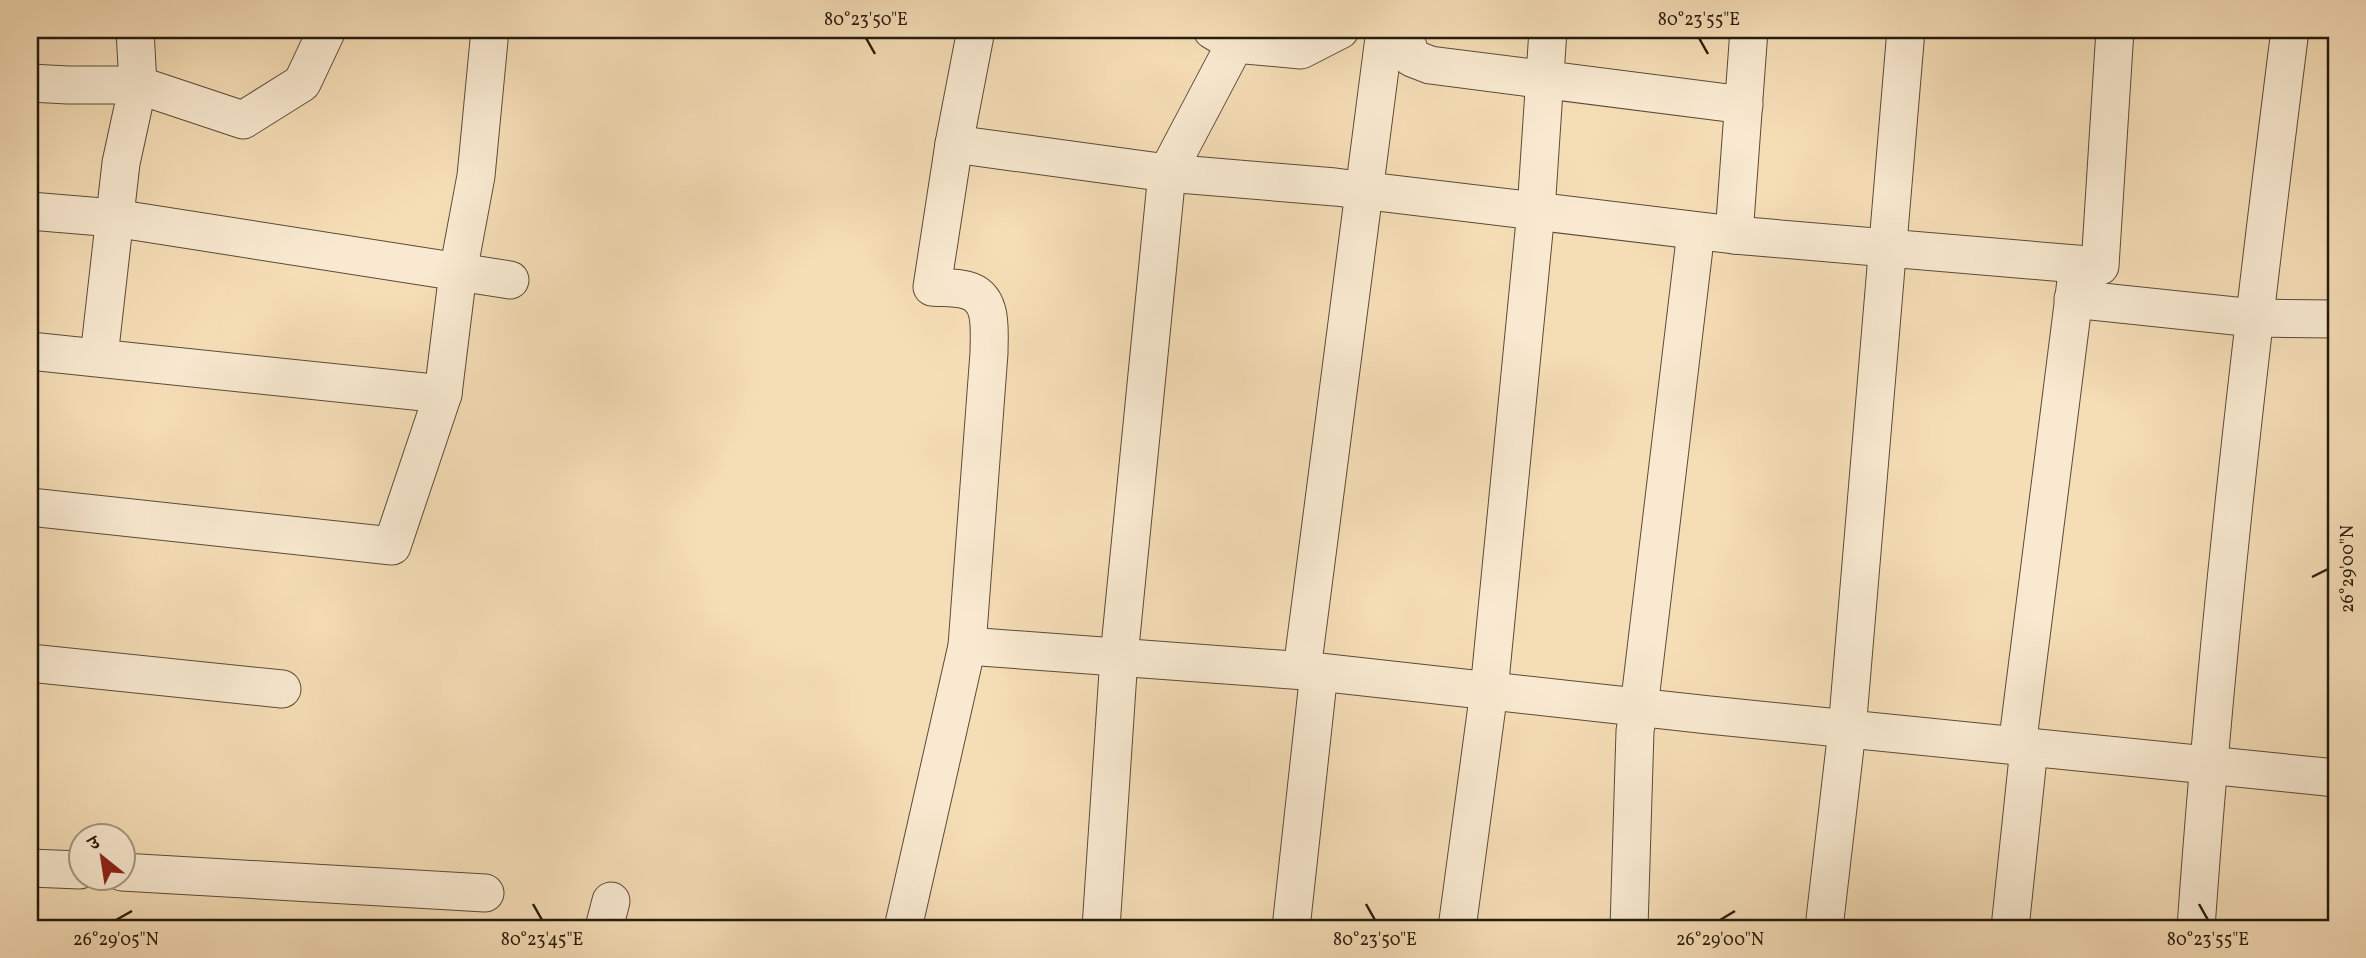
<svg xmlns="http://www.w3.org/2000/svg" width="2366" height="958" viewBox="0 0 2366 958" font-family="Vollkorn,'Noto Serif Devanagari',serif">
	<rect width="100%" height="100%" fill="#f5ddb6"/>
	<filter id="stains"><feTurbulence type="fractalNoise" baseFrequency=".00286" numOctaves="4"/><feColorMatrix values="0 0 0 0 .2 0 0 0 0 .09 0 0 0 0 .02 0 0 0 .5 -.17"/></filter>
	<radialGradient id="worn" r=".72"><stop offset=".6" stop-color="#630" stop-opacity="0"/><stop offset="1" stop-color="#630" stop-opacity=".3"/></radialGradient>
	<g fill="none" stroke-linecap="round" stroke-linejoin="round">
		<defs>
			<g id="street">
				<polyline points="1212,30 1235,44 1301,50 1340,30"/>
				<polyline points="1402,30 1412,58 1430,65 1744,105"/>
				<polyline points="30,83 68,85 138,85 243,120 302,83 327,30"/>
				<polyline points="954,144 1167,173 1335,187 1734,235 2100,266 2115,30"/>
				<polyline points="30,211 114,218 510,280"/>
				<polyline points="1734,235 1749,30"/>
				<polyline points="2073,299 2254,318 2336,319"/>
				<polyline points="30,351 443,394"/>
				<polyline points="99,357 121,163 138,85 135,30"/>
				<polyline points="30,507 392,546 443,394 458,272 476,176 490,30"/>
				<polyline points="967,646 1319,672 1709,715 2336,778"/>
				<polyline points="30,663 282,689"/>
				<polyline points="1302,670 1385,30"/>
				<polyline points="2017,747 2078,265"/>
				<polyline points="30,868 80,870"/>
				<polyline points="122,872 485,893"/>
				<polyline points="604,928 611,901"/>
				<path d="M903,928l64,-282 22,-293c0,-23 5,-56 -23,-63 -11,-3 -24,-2 -34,-3l22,-143 22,-114"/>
				<polyline points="1101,928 1119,657 1167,173 1235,44"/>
				<polyline points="1291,928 1319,672"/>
				<polyline points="1457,928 1489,691 1536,211 1548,30"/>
				<polyline points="1629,928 1635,731 1639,708 1696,231"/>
				<polyline points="1824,928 1847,730 1906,30"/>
				<polyline points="2010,928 2029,748"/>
				<path d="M2196,928c21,-300 56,-599 94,-898"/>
			</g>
		</defs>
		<!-- street casing -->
		<use href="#street" stroke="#5a4c37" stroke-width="39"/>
		<!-- street -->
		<use href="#street" stroke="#f8e9d0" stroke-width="37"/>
	</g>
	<!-- ticks -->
	<path fill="none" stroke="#271c0d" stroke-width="2.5" d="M866,38l9,16M1699,38l9,16M2312,577l16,-8M533,904l9,16M1366,904l9,16M2199,904l9,16M116,920l16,-9M1720,920l15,-9"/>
	<!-- margin -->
	<rect width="2366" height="958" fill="none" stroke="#f5ddb6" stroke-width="77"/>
	<!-- north arrow -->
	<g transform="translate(102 857) rotate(330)"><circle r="33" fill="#f8e9d0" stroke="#a49782" stroke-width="2"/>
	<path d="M0-5L12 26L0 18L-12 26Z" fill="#8f2418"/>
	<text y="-10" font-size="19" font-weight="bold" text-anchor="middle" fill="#271c0d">उ</text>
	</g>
	<rect x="38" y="38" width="2290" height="882" fill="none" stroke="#271c0d" stroke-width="2.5"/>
	<g font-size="18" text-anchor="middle" fill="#271c0d">
		<text x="866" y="25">80°23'50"E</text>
		<text x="1699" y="25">80°23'55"E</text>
		<text transform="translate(2347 569) rotate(-90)" y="6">26°29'00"N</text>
		<text x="116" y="945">26°29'05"N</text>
		<text x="542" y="945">80°23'45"E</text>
		<text x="1375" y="945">80°23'50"E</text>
		<text x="1720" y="945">26°29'00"N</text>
		<text x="2208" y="945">80°23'55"E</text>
	</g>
	<rect width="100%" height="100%" filter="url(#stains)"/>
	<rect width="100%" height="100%" fill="url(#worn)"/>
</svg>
